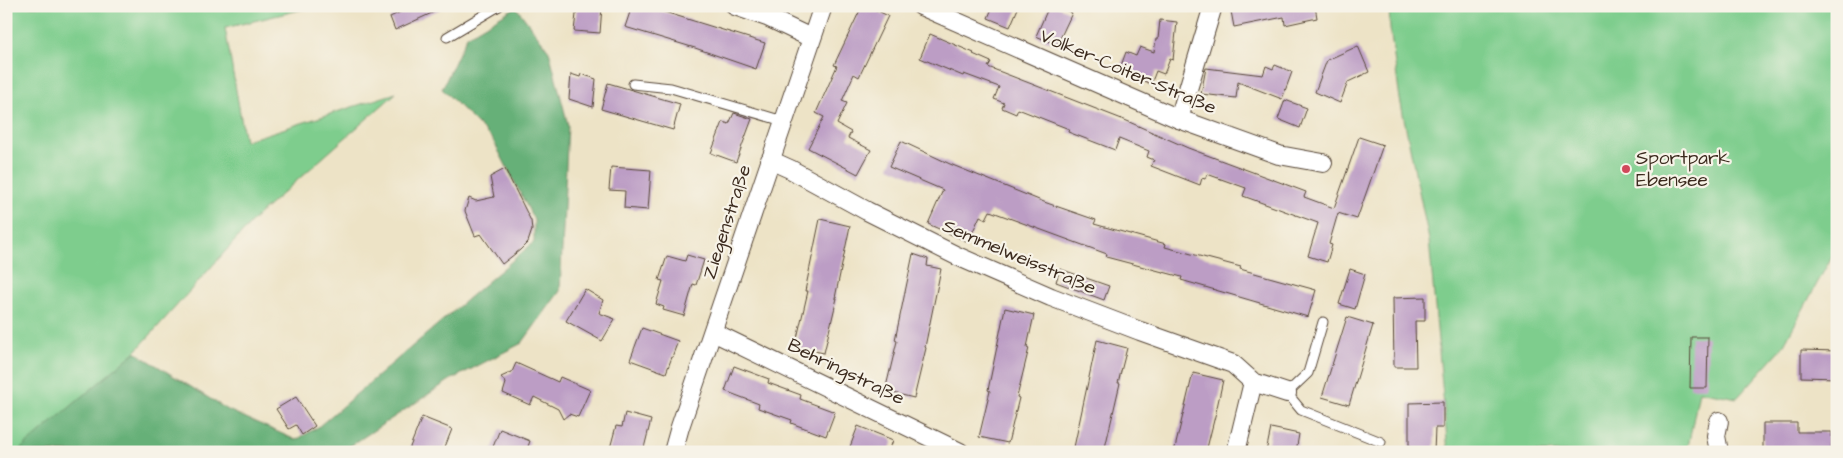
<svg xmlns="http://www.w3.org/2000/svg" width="1843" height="458" viewBox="0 0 1843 458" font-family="'Architects Daughter',sans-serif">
	<rect width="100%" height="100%" fill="#f7f3e8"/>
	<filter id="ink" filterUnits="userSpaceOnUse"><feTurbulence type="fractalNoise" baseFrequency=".02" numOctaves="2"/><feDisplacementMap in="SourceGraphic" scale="10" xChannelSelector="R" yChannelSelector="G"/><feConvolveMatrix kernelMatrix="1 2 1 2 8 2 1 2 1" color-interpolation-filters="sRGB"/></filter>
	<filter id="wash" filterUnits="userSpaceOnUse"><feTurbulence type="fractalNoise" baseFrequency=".0096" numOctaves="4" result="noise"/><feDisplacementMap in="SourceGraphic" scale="20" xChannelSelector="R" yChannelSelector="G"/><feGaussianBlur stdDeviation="1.12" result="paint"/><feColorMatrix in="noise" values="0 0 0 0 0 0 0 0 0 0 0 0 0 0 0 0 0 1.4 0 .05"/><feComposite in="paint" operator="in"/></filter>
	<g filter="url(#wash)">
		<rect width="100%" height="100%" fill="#ede3c6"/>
		<!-- green -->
		<g fill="#7ecd8d" stroke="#5c7c56">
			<polygon points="6,6 316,6 225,28 245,141 396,93 258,215 135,352 69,452 6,452"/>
			<polygon points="1389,6 1837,6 1837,247 1782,348 1737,398 1699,391 1687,452 1448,452 1429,240 1400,99 1390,29"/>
		</g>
		<!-- forest -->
		<polygon fill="#66b078" stroke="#506d4b" points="516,7 549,51 568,125 560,291 522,343 450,380 341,452 17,452 135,352 228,410 296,440 318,427 534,242 534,220 493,140 442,89 467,36"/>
		<g id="blocks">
			<!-- building -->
			<g fill="#bc9dc5">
				<polygon points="413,6 447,6 395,30 390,17"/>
				<polygon points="577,6 602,6 600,33 574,31"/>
				<polygon points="632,6 645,6 765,43 756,69 695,48 625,27"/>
				<polygon points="862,6 868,6 888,16 859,77 854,74 842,101 847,103 837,124 851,132 848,138 871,150 858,174 808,148 824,117 816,113 837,66 834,65"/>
				<polygon points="993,6 1019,6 1010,27 988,18"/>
				<polygon points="1049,6 1056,6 1072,13 1057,45 1036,36"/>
				<polygon points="1230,6 1315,6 1317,18 1285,25 1284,17 1234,27"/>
				<polygon points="1160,20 1177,22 1173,60 1170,59 1164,74 1156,71 1151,84 1119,71 1126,52 1136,56 1140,47 1154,52 1156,39 1158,39"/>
				<polygon points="930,34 974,53 973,54 991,62 988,67 1127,121 1188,148 1306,192 1304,197 1334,208 1359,137 1383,145 1357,219 1338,213 1329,244 1332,245 1327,262 1308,256 1318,223 1243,196 1246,188 1207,174 1205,179 1202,178 1200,185 1151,166 1154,160 1147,157 1149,151 1119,139 1115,150 1068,132 1069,129 1018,109 1016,114 1002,108 1004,103 994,99 999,87 964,74 963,76 920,58"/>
				<polygon points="1358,46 1369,72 1348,82 1340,103 1315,92 1327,60"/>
				<polygon points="1275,65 1292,72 1282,99 1238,82 1236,98 1201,94 1206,68 1263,75 1266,66 1273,69"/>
				<polygon points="571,74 580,77 581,74 596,79 593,107 569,99"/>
				<polygon points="608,83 680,104 673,130 601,109"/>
				<polygon points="1285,100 1307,108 1300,128 1278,119"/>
				<polygon points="734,113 752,119 736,162 711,153 723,122 729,124"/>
				<polygon points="901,141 950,164 1044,202 1096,220 1094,224 1166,244 1165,247 1241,267 1240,269 1316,290 1308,317 1181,280 1182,277 1106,257 1107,254 990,211 986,219 980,216 968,242 928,224 943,190 889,167"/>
				<polygon points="611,167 651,170 648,210 624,208 625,191 609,190"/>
				<polygon points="505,169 531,221 532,230 528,242 520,250 502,264 481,234 475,236 465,211 469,198 476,201 494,197 490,177"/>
				<polygon points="820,219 850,226 835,298 837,298 824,353 795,347 808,291 805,291"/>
				<polygon points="913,254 928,259 927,266 941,269 925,347 926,348 914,398 885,391 897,341 895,340"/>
				<polygon points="687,255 704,260 696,285 693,284 684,316 663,310 664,307 656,304 663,281 659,280 667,256 685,261"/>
				<polygon points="1060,269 1109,286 1104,300 1056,282"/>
				<polygon points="1350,269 1365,274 1355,309 1339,304"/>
				<polygon points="585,289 603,300 599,313 615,319 602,341 566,321"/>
				<polygon points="1425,297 1425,321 1415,321 1416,367 1394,367 1393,298"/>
				<polygon points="1005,308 1034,315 1027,347 1029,348 1017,397 1019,398 1008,443 979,437 990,391 988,390"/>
				<polygon points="1347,317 1373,325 1349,405 1322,397"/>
				<polygon points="642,328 678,341 666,373 630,360"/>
				<polygon points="1691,337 1708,337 1707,388 1690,388"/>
				<polygon points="1097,340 1127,348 1118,383 1120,383 1104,452 1073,452"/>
				<polygon points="1801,350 1836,351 1837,378 1801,377"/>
				<polygon points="516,363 558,382 560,377 590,390 578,417 569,414 563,419 558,409 534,397 530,405 503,393 506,383 501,377 512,372"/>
				<polygon points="734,366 769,379 768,383 801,395 800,399 835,412 826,436 791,423 792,420 758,408 759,404 725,391"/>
				<polygon points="1193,373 1223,380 1216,412 1206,452 1174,452"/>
				<polygon points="296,397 315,426 302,435 296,425 289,429 276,409"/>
				<polygon points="1443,402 1443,428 1435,428 1434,452 1409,452 1409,403"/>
				<polygon points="625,413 651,420 643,452 609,452 616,426 622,427"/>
				<polygon points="422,417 452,429 443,452 408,452"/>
				<polygon points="1763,423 1797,423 1797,432 1832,432 1831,452 1763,452"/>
				<polygon points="858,426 893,440 889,452 848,452"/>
				<polygon points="1271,428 1299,434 1296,452 1266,452"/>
				<polygon points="500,429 530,441 526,452 491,452"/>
			</g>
		</g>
	</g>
	<g filter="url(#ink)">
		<use href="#blocks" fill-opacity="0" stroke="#564637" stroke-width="1"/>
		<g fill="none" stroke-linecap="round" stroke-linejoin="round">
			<defs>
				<g id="service">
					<polyline points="447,37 499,6"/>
					<polyline points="633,84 671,88 783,121"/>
					<polyline points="1323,322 1308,373 1287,393 1301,410 1381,442"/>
				</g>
				<g id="minor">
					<polyline points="735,6 767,17 811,38"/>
					<polyline points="921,6 1179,119 1279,155 1323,163"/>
					<polyline points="1179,119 1213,6"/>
					<polyline points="770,160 790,169 867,211 957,256 1051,297 1140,331 1233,364 1253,382 1287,393"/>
					<polyline points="713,332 960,452"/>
					<polyline points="1719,421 1716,436 1719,452"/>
					<polyline points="673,452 680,427 823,6"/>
					<polyline points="1236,452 1253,382"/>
				</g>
			</defs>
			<!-- service casing -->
			<use href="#service" stroke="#564637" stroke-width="11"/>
			<!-- minor casing -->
			<use href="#minor" stroke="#564637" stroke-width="20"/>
			<!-- service -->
			<use href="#service" stroke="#fff" stroke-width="9"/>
			<!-- minor -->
			<use href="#minor" stroke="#fff" stroke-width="18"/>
		</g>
	</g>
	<!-- markers -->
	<circle fill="#d1495b" stroke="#f7f3e8" stroke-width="2" cx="1626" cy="169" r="5"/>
	<g text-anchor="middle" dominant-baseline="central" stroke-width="4.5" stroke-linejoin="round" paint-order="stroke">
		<!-- street labels -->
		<g font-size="19" fill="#3b2a1e" stroke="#f7f3e8">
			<text transform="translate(1128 72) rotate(23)">Volker-Coiter-Straße</text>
			<text transform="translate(727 222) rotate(-72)">Ziegenstraße</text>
			<text transform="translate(1019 257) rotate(23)">Semmelweisstraße</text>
			<text transform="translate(846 372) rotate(26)">Behringstraße</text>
		</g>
		<!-- poi labels -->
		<g font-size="19" fill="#3b2a1e" stroke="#f7f3e8" text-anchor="start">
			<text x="1636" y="158">Sportpark<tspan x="1636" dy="22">Ebensee</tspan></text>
		</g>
	</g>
	<!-- margin -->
	<rect width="1843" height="458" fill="none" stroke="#f7f3e8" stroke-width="25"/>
</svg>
